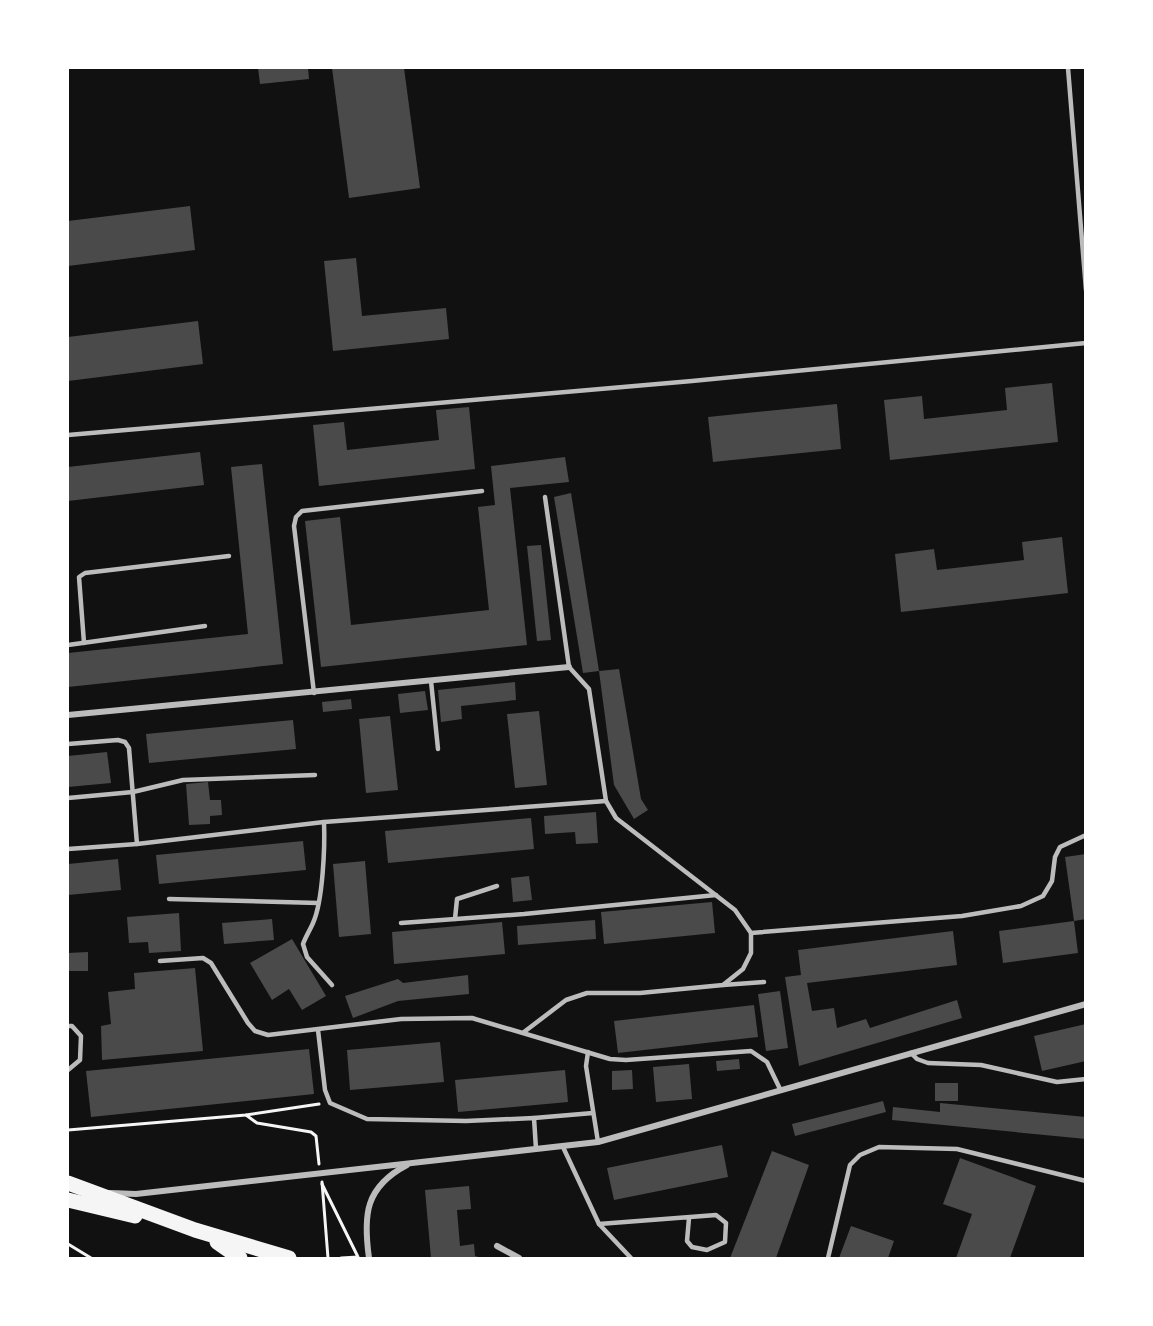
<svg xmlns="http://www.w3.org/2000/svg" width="1153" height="1326" viewBox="0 0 1153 1326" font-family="Montserrat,sans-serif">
	<rect width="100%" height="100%" fill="#111"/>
	<!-- building -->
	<g fill="#4a4a4a">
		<polygon points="258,68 308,68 309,79 260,84"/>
		<polygon points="332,68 404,68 420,188 349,198"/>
		<polygon points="190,206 195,250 68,266 68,221"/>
		<polygon points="356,258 362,316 446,308 449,339 333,351 324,261"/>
		<polygon points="198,321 203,364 68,381 68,337"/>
		<polygon points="1052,383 1058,442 890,460 884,400 922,396 924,419 1007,410 1005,388"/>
		<polygon points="837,404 841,449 713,462 708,417"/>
		<polygon points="469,407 475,469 319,486 313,425 344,422 347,450 439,440 436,410"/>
		<polygon points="200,452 204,485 68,501 68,467"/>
		<polygon points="565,457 569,482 510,488 527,645 321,667 305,521 340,517 351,625 489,610 478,507 495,505 491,466"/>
		<polygon points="262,464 283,664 68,687 68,653 248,634 231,467"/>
		<polygon points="571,493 599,671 583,673 554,497"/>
		<polygon points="1062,537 1068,593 901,612 895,554 934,549 937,570 1024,560 1022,542"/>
		<polygon points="541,545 551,640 537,641 527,546"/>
		<polygon points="619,669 641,799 648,810 634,819 614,785 599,671"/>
		<polygon points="515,682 516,700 461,706 462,719 441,722 438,690"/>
		<polygon points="425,691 428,710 400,713 398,694"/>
		<polygon points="351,699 352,709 323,712 322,702"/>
		<polygon points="539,711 547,785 515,788 507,714"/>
		<polygon points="390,716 398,790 366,793 359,719"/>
		<polygon points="293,720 296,749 149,763 146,734"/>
		<polygon points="107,752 111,783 68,787 68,756"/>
		<polygon points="208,782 210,800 221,800 222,815 210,816 210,824 189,825 186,784"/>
		<polygon points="596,812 598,843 576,844 575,832 545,834 544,816"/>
		<polygon points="531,818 534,849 388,863 385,831"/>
		<polygon points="303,841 306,870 159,884 156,855"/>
		<polygon points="1086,854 1086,919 1074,921 1065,857"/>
		<polygon points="118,859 121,890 68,895 68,864"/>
		<polygon points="365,861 371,934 339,937 333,864"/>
		<polygon points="529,876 532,900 513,902 511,878"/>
		<polygon points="712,902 715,933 604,944 601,912"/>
		<polygon points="179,913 181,951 149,953 148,942 129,943 127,917"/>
		<polygon points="272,919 274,940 224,944 222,923"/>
		<polygon points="595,920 596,939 518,945 517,926"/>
		<polygon points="1074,921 1078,953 1003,963 999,931"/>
		<polygon points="502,922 505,954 394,964 392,932"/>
		<polygon points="953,931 957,965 807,983 812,1011 834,1008 837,1028 866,1019 870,1028 957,1000 962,1018 799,1066 785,977 801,975 798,950"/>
		<polygon points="292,939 326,996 302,1010 289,989 272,1000 250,963"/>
		<polygon points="88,952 88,971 68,971 68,953"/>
		<polygon points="195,968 203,1051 102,1060 101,1026 111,1024 108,992 135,989 134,973"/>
		<polygon points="468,975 469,994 398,1001 353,1018 345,996 398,979 403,983"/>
		<polygon points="780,991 788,1048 766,1051 758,994"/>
		<polygon points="754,1005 758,1037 618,1053 614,1021"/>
		<polygon points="1086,1024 1086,1061 1042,1071 1034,1036"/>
		<polygon points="440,1042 444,1082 350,1090 347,1050"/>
		<polygon points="309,1049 314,1094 91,1117 86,1071"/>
		<polygon points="739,1059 740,1069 717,1071 716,1061"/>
		<polygon points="689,1064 692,1099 656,1102 653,1067"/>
		<polygon points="565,1070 568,1102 458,1112 455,1080"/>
		<polygon points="632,1070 633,1089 612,1090 612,1071"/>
		<rect x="935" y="1083" width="23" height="18"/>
		<polygon points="883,1101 886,1112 795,1136 792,1124"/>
		<polygon points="940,1103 1086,1117 1086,1139 892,1120 893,1107 940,1112"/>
		<polygon points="722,1145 728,1177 614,1200 607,1168"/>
		<polygon points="772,1151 809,1165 776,1258 730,1258"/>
		<polygon points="960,1158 1036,1186 1010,1258 956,1258 972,1214 943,1204"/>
		<polygon points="469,1186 471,1209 457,1210 460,1246 474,1244 475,1256 482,1258 431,1258 425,1190"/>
		<polygon points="851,1226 894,1241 888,1258 839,1258"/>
	</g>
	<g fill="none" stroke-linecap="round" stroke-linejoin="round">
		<!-- path -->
		<g stroke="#f5f5f5" stroke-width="3">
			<polyline points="246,1115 257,1123 311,1132 316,1136 319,1164"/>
			<polyline points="68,1130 246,1115 319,1104"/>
			<polyline points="322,1182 328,1258"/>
			<polyline points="322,1184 358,1257 341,1258"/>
			<polyline points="68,1244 91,1258"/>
		</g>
		<!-- service -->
		<g stroke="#bcbcbc" stroke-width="4.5">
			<polyline points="1068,68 1086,290"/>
			<polyline points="68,435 692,381 1086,343"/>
			<polyline points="84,643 79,577 85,573 229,556"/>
			<polyline points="68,645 205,626"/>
			<polyline points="431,681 438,749"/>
			<polyline points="314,693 294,526 296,517 302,511 482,491"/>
			<polyline points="68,744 118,740 125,742 129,748 137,844"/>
			<polyline points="68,798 133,792 183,780 315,775"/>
			<path d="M324,822c1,24 -1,79 -11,101 -3,7 -7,13 -10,21l4,13 25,28"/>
			<polyline points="68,849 137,844 324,822 606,801"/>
			<polyline points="169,899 318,903"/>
			<polyline points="455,919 457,899 497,886"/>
			<polyline points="401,923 524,914 716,895"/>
			<polyline points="751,933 962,916 1021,906 1043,896 1052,881 1055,857 1060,847 1086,835"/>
			<polyline points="160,961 203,958 211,963 248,1023 255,1031 268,1035 401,1019 472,1018 610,1059 626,1060 751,1051 767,1062 780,1089"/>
			<polyline points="723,985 764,982"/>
			<polyline points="68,1026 72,1026 81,1036 80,1060 68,1070"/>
			<polyline points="318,1030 325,1090 330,1103 367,1119 466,1121 534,1118 536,1149"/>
			<polyline points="524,1032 566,1000 587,993 640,993 723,985 743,969 751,953 751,933 735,910 616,818 606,801 589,689 569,667 545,497"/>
			<polyline points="588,1052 586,1066 598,1142"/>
			<polyline points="911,1053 917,1059 928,1063 981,1065 1057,1082 1086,1079"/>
			<polyline points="534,1118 593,1113"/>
			<polyline points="563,1147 599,1224 631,1258"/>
			<polyline points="599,1224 716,1215 726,1223 725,1242 707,1250 692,1247 687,1241 689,1218"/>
			<polyline points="828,1258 850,1165 860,1155 879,1147 957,1149 1086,1181"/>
		</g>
		<!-- minor -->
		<g stroke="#bcbcbc" stroke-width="6">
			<polyline points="68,715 569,667"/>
			<polyline points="110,1193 136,1194 598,1142 1086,1004"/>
			<polyline points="497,1246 519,1258"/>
			<path d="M369,1258c-6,-43 -4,-71 38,-93"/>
		</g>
		<!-- primary -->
		<g stroke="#f5f5f5" stroke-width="15">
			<polyline points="68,1183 195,1230 289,1258"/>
			<polyline points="68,1200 135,1216"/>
			<polyline points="217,1242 240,1258"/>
		</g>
	</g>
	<!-- border -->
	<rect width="1153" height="1326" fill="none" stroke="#ffffff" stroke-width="138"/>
</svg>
